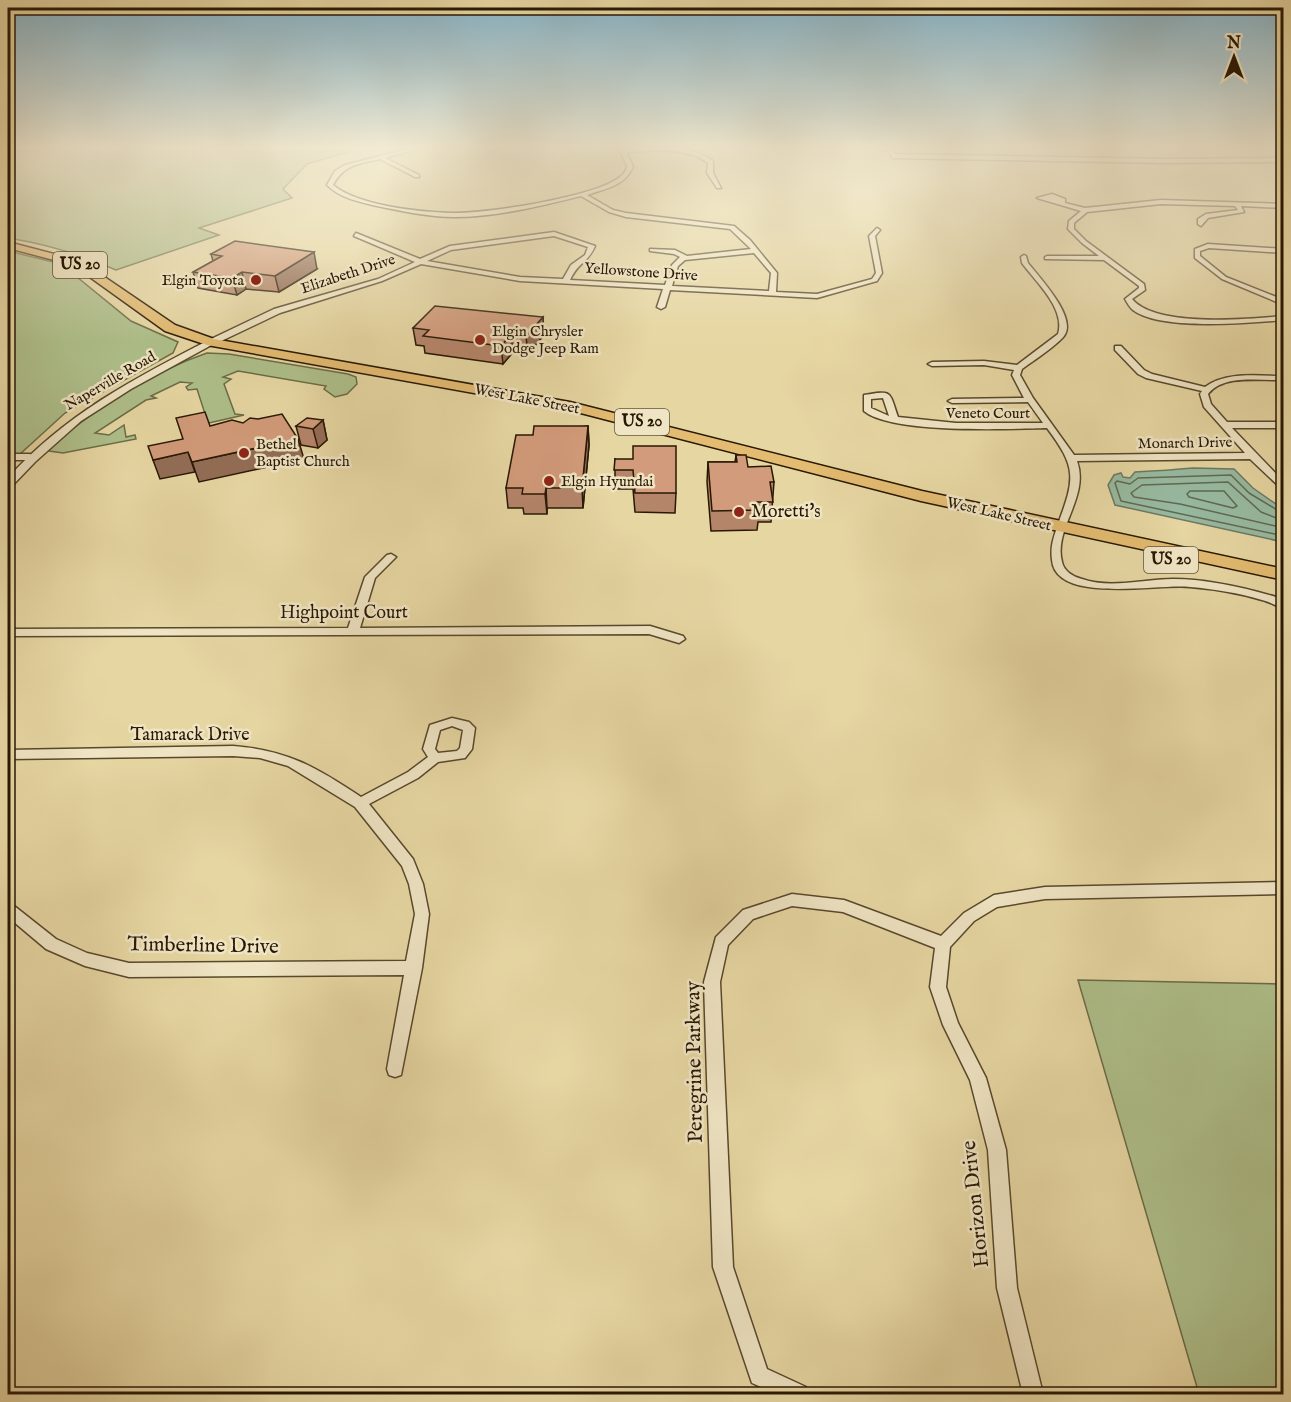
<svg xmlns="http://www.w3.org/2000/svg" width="1291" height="1402" viewBox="0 0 1291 1402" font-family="'IM FELL English',serif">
	<rect width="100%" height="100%" fill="#e6d6a2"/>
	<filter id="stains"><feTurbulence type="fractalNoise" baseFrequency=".00333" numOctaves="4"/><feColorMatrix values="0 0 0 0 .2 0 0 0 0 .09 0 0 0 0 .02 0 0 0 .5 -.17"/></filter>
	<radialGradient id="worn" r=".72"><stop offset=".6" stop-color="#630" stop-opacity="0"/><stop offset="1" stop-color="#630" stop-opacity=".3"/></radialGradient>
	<!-- green -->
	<g fill="#aebf8a" stroke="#6b6c47" stroke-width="1.5">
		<path d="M58,146h282l11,5 -44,13 -24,25 9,9 -93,30 20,7 -103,35c-36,-16 -70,-26 -108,-32v-85z"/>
		<polygon points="8,251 61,264 131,321 178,342 173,353 65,413 8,465"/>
		<path d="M207,353l22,1 119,20 8,3 1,7 -10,10 -12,3 -11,-8 2,-3 -88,-15 -15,6 8,2 -7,5 11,30 9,1 -44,10 7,-5 -10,-31 -9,1 -2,-3 6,-4 -12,-1 -29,14 5,2 -10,2 -51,33 14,2 15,-10 2,12 9,-2 1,4 -73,14 -14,-2 -1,-3c48,-39 100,-75 159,-95z"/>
		<polygon points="1078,980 1283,984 1283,1394 1199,1394"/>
	</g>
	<!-- water -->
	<path fill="#97baa1" stroke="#6b7962" stroke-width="1.5" d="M1193,468l41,1 19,19 30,21v33l-168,-37 -7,-20 6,-10 7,-2 2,4 7,1 5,-6c20,-1 37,-2 58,-4z"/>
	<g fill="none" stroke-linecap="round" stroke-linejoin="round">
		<!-- shore -->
		<g stroke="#606952" stroke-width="1.5">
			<polygon points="1190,491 1224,491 1237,506 1233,508 1189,497 1187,494"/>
			<polyline points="1284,514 1249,493 1231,475 1138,478 1130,484 1117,481 1115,483 1121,501 1284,536"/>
			<polyline points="1284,521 1261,512 1228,482 1142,485 1131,493 1134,497 1180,504 1284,528"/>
		</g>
		<defs>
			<g id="minor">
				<path d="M419,146h8l-42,12 34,17v2h-4l-35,-18c-21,5 -36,5 -47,26 25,21 86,27 119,28 32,1 144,-16 168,-36 4,-3 6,-6 7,-11l-9,-20h4l2,3c29,-1 65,-6 89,12v12l8,15h-4l-10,-15 1,-10c-22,-17 -56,-12 -82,-11l7,14c-7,20 -29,23 -46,29l26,15 13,3 108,13 16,14 27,33 -1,19 41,2 55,-15 4,-6 -7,-37 8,-8 3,2 -5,6 7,37 -5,8 -60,17 -147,-8 -5,17 -4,2 -4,-2 6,-18 -143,-8 -99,-17 -39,17 -102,32 -65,31h-6v-4l65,-31 104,-30 37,-17 -61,-26 2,-3 64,26 30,-13 104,-14 41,14c-7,17 -17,16 -25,34l95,5 7,-20 8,-8 -6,-3 -24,-3v-2l25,1 12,6 64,-7 -21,-20 -104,-12 -17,-5 -28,-16c-41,10 -84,21 -127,21 -25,0 -52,-6 -77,-11 -18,-4 -37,-8 -50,-21l8,-14 10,-6zM554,236l34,11 -3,8 -14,10 -8,14 -43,-2 -93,-16 24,-11zM754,253l17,20 -2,18 -97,-5 6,-20 7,-6z"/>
				<polygon points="884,146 889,146 895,154 1164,159 1284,158 1284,162 1164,163 893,158"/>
				<path d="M1052,194l13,5v4l20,5 76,-8 123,4v4l-43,-2 3,6 -36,6 -7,8 -3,-2v-5l8,-5 32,-4 -3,-4 -74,-2 -74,8 -13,11v6l12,12 58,43 1,6 -13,9c24,29 116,20 152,17v4c-34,3 -124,11 -151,-10 -3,-2 -6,-8 -8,-11l14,-11v-2l-35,-26 -59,-1v-2l2,-1h52l-17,-13 -14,-14 1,-8 12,-10 -44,-13z"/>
				<polygon points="1208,244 1284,249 1284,253 1209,248 1200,251 1200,256 1226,277 1284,300 1284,305 1222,279 1195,258 1195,249"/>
				<path d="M1024,255l2,1 2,7c11,14 50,55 36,73 -8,10 -31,25 -42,33l-2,6 13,23 41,57 171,-2 -41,-46 -4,-13 2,-3 -56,-13 -8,-4 -23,-24v-4h6l23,24 8,4 53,13c21,-16 54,-11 79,-11v4c-24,1 -60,-6 -76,14l3,10 16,18h57v6h-52l52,54v9l-34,-32 -173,2c13,36 -24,68 -15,101 2,9 11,15 20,17 28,10 62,0 91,0 35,0 73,9 107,19l4,2v8c-8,-2 -14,-6 -22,-8 -23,-7 -48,-11 -72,-13 -30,-4 -134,18 -138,-27 -2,-14 2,-23 6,-36 17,-46 19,-56 -11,-96 -38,1 -155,6 -183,-17v-16c29,-5 25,-4 34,22l58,6h87l-15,-21 -76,1 -4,-2 4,-2 72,-1 -12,-23 2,-5 -30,-5 -52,1 -4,-2 4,-2 52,-1 33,4 41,-31c8,-25 -22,-52 -36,-71l-1,-6zM883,398l6,18 -18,-8v-9z"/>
				<polygon points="8,454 30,454 34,457 30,460 8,460"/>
				<polygon points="391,554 396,557 375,578 360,628 650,626 683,636 685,639 679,643 649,634 8,636 8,629 348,628 365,577 387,555"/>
				<path d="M452,718l17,4 6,6 -3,21 -7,9 -27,4 -20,16 -49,26 44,55 10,25 6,30 -7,54 -21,107 -6,2 -6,-2 -2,-6 17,-94 -275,2 -44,-11 -39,-17 -38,-32v-14l5,2 43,34 31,14 42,10 277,-2 9,-47 -6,-30 -7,-18 -47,-59 -67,-41 -28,-8 -27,-2 -225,3v-9l225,-4c54,4 83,21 128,51l47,-25 20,-15 -5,-8 7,-24zM452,726l11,4 -3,18 -3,3 -19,2 -3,-4 5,-19z"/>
				<polygon points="1284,882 1284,894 1045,899 997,907 974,921 950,947 946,987 958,1023 986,1078 1006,1150 1017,1288 1043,1394 1023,1394 997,1288 988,1150 970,1080 943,1025 930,987 935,948 843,912 792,906 753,919 728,945 720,982 733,1267 767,1369 806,1387 809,1394 777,1394 752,1383 713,1267 704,982 716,937 743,910 792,894 844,900 941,936 964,913 994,895 1045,887"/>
			</g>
			<path id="tertiary" d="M209,340l8,2 -86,47 -50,32 -46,41 -23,24 -4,1v-9c58,-64 125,-99 201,-138z"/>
			<polygon id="trunk" points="8,242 81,261 175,325 214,339 570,402 922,491 1284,569 1284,580 921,501 569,410 207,345 165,331 73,265 8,248"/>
		</defs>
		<!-- minor casing -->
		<use href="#minor" stroke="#58482c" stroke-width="3"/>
		<!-- tertiary casing -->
		<use href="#tertiary" stroke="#58482c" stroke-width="3"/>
		<!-- trunk casing -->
		<use href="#trunk" stroke="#281804" stroke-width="3"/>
		<!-- minor -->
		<use href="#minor" fill="#efe4c3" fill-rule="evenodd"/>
		<!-- tertiary -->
		<use href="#tertiary" fill="#efe4c3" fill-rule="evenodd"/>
		<!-- trunk -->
		<use href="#trunk" fill="#e3bb71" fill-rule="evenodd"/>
	</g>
	<!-- wall -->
	<g fill="#b5856a" stroke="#281804" stroke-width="1.5">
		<polygon points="211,254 317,269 279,292 246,289 237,295 198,288 193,272 213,261"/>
		<polygon points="543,317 544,335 528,354 513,352 503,364 425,353 424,346 416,345 413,328"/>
		<polygon points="323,420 327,440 318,448 301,445 296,426"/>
		<polygon points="588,426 589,445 583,508 547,508 547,514 524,514 523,508 508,508 506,488 533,435"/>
		<polygon points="736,455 748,467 774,482 771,522 758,522 757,530 711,531 707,482 708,462 735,462"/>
		<polygon points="615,459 676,493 675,513 635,512 633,489 615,489"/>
	</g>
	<!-- shaded-wall -->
	<g fill="#936c56" stroke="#281804" stroke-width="1.5">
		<polygon points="314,252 317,269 279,292 275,276"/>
		<polygon points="242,272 246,289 237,295 232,278"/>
		<polygon points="543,317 544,335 528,354 526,336"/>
		<polygon points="511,334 513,352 503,364 501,346"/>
		<polygon points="323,420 327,440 318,448 313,429"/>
		<polygon points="588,426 589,445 583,508 582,488"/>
		<polygon points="298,439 304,459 199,482 192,462"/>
		<polygon points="188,452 195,472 160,479 153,460"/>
		<polygon points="546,488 547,508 547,514 545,494"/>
	</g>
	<!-- building -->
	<g fill="#d29b7b" stroke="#281804" stroke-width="1.5">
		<polygon points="235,241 314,252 275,276 242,272 232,278 193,272 222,256 211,254"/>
		<polygon points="435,306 543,317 526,336 511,334 501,346 423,336 429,330 413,328"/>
		<polygon points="205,412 210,426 232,420 243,423 250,418 258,419 282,414 298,439 192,462 188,452 153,460 148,446 183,439 176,418"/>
		<polygon points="307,418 323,420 313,429 296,426"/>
		<polygon points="534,426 588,426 582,488 546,488 545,494 522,494 523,488 506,488 516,435 533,435"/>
		<polygon points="633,446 676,446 676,493 635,493 633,470 614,470 615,459 633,459"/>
		<polygon points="736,455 746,455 748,467 771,466 774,482 770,482 773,502 757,502 759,510 712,511 708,462 737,462"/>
	</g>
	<!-- sky -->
	<linearGradient id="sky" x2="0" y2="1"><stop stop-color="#87b6cc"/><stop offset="0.43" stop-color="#f4edd5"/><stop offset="1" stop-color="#f4edd5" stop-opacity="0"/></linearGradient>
	<rect width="1291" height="342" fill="url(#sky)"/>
	<!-- markers -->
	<g fill="#8f2418" stroke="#efe4c3" stroke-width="2">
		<circle cx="256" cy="280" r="6"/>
		<circle cx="480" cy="340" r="6"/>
		<circle cx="244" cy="453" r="6"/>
		<circle cx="549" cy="481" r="6"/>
		<circle cx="739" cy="512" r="6"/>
	</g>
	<g text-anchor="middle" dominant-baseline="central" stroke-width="5" stroke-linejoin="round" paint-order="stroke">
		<!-- far-street labels -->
		<g font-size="15" fill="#281804" stroke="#efe4c3">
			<text transform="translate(641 272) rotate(4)">Yellowstone Drive</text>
			<text transform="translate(348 274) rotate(-18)">Elizabeth Drive</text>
			<text transform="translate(110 381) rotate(-30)">Naperville Road</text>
			<text transform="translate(527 399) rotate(11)">West Lake Street</text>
			<text x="988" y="413">Veneto Court</text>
			<text transform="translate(1185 443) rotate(-1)">Monarch Drive</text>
			<text transform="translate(999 514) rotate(13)">West Lake Street</text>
		</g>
		<!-- far-poi labels -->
		<g font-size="15" fill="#281804" stroke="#efe4c3" text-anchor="start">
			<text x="244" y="280" text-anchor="end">Elgin Toyota</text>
			<text x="492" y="331">Elgin Chrysler<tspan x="492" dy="17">Dodge Jeep Ram</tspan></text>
			<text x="256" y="444">Bethel<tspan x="256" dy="17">Baptist Church</tspan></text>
			<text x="561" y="481">Elgin Hyundai</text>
		</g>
		<!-- shield labels -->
		<g fill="#efe4c3" stroke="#64553d" stroke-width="1.5">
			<rect x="53" y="252" width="54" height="26" rx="4.5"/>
			<rect x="615" y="409" width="54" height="26" rx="4.5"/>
			<rect x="1144" y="547" width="54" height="26" rx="4.5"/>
		</g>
		<g font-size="16" font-weight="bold" fill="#281804">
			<text x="80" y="265">US 20</text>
			<text x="642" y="422">US 20</text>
			<text x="1171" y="560">US 20</text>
		</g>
		<!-- poi labels -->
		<g font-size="18" fill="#281804" stroke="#efe4c3" text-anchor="start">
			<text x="751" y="512">Moretti's</text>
		</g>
		<!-- street labels -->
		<g font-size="18" fill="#281804" stroke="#efe4c3">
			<text x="344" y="613">Highpoint Court</text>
			<text x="190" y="735">Tamarack Drive</text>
		</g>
		<!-- near-street labels -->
		<g font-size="21" fill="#281804" stroke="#efe4c3">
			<text transform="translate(203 946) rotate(1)">Timberline Drive</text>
			<text transform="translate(695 1062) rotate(-91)">Peregrine Parkway</text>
			<text transform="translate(976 1204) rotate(-96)">Horizon Drive</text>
		</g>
	</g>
	<!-- margin -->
	<rect width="1291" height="1402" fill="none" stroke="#e6d6a2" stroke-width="30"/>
	<rect x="9" y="9" width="1273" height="1384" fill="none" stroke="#281804" stroke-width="3"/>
	<rect x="15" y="15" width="1261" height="1372" fill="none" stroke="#281804" stroke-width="1.5"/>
	<!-- north arrow -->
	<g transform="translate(1234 57)" stroke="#efe4c3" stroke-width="4.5" paint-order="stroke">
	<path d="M0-4.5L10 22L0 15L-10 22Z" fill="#281804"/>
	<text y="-9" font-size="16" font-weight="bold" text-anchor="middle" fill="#281804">N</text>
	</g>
	<rect width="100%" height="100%" filter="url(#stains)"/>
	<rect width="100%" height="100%" fill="url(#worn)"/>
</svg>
